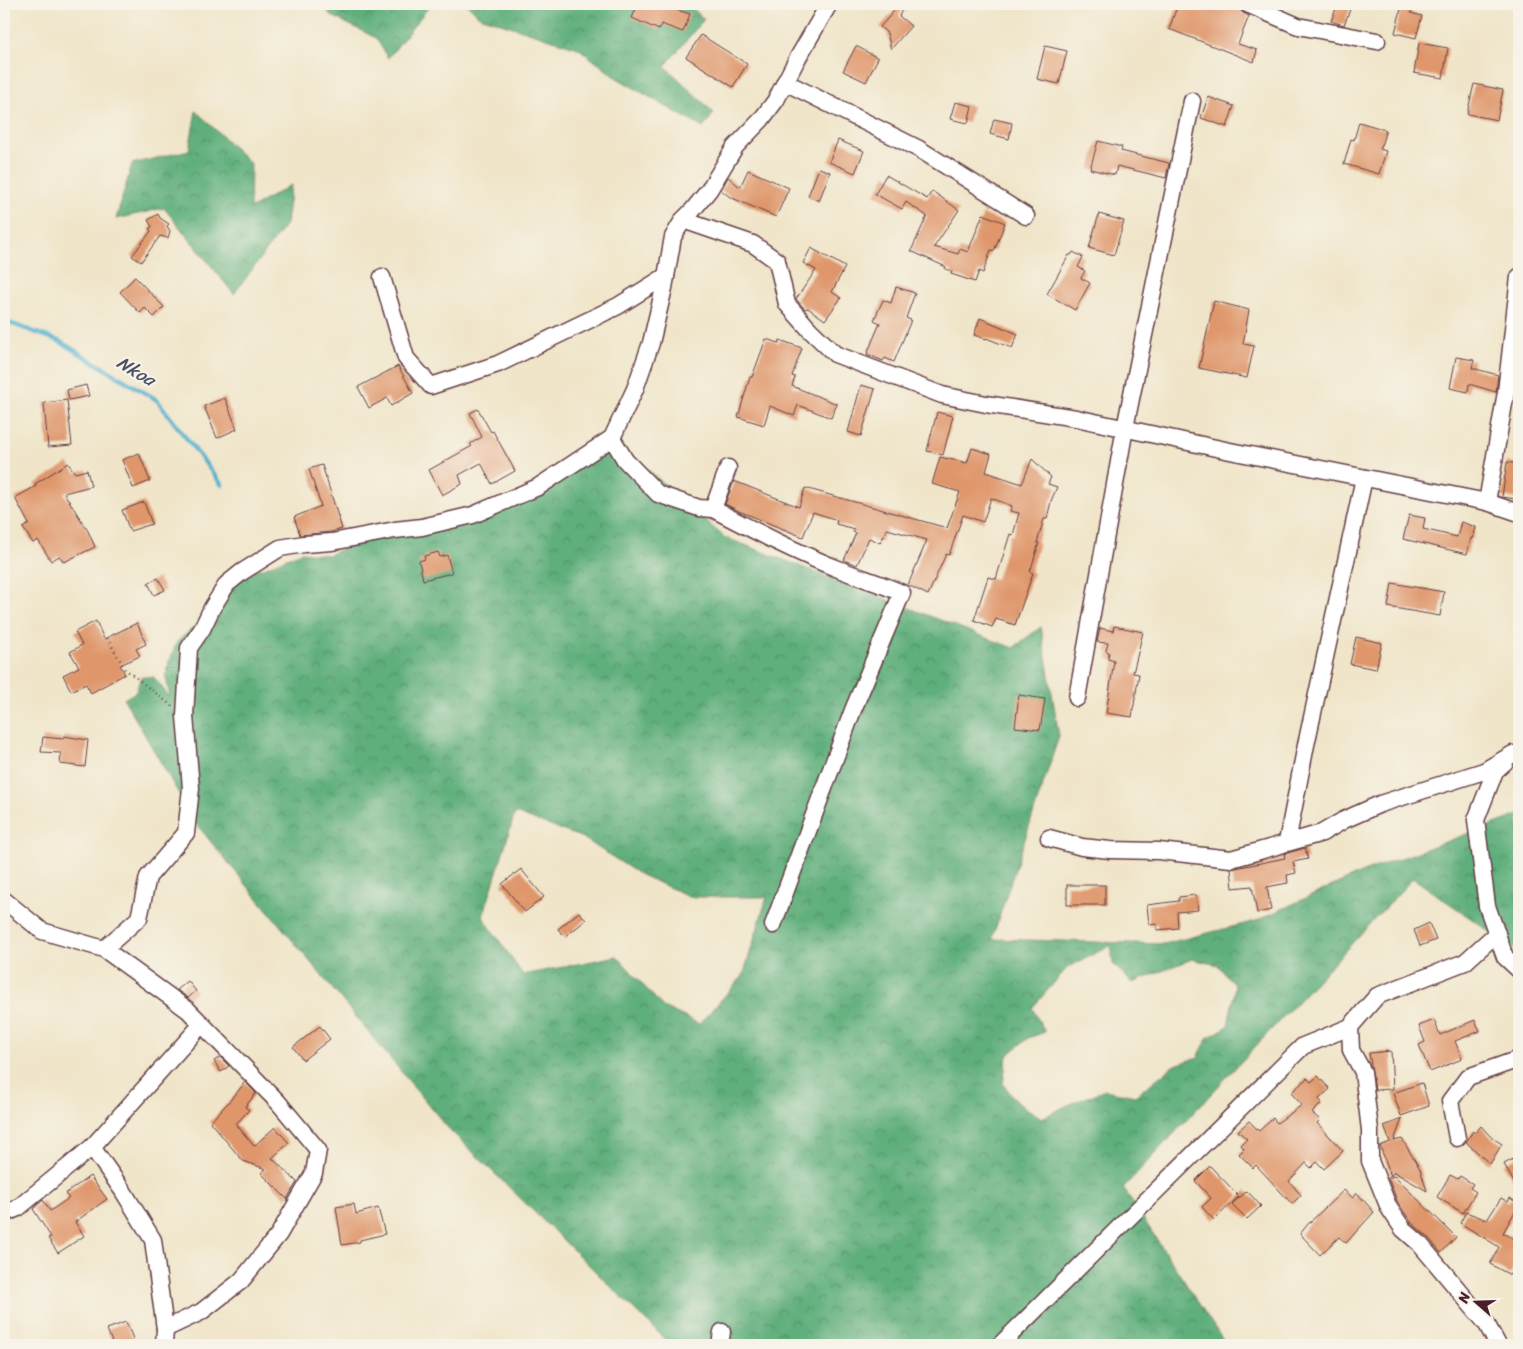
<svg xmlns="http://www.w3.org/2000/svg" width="1523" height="1349" viewBox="0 0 1523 1349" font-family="Sriracha,sans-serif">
	<defs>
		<pattern id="forest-crowns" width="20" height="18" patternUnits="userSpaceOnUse" patternTransform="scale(1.25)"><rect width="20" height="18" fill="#5eaf7b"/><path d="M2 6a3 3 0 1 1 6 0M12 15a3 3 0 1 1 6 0" fill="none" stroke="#508e65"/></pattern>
	</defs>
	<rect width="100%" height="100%" fill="#f7f3e8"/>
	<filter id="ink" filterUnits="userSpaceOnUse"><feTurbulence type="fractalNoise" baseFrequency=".02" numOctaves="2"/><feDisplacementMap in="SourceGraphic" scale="10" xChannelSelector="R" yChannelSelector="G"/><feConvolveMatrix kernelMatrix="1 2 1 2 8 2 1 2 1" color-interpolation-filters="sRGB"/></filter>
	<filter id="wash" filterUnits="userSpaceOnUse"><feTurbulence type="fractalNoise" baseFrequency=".0096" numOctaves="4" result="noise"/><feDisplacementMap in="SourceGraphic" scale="20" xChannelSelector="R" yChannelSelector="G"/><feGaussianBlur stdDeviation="1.12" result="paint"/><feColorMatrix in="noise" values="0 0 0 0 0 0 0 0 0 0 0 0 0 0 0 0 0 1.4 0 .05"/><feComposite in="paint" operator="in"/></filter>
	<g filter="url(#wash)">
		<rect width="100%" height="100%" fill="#f0e5c9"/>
		<!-- forest -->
		<g fill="url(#forest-crowns)" stroke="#546753" fill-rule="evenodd">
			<polygon points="321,4 431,4 388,58 376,38 332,16"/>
			<polygon points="467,4 694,4 692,8 704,19 665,66 714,113 703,128 617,78 578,48 479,16"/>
			<polygon points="196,111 251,164 250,209 291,185 286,224 234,294 164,208 116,219 132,164 189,150"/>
			<path d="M609,435l115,102 289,111 28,-21 18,109 -67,203 172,5 92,-23 107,-49 156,-57v137l-106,-74 -290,310 103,157h-555l-224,-218 -250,-302 -73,-126 12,-7 5,-15h13l16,21 -4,-21 3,-16 8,-19 17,-15 42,-54 28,-5 37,-16 27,3 72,-30 140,-32zM515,813l68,25 56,36 52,23h76l-24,79 -44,48 -36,-17 -46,-51 -94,19 -40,-58zM1111,945l2,19 19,19 60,-24 26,6 17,21 -7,40 -20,12 -10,19 -25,9 -38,30 -30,-6 -37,15 -26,13 -24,-15 -15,-19 4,-28 21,-18 17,-6 -13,-24 35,-40z"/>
		</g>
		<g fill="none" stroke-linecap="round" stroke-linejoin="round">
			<!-- stream -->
			<polyline stroke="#50b1cf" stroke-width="4.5" points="4,321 59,341 157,400 222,485"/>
		</g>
		<g id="blocks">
			<!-- building -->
			<g fill="#df966b">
				<polygon points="638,4 670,4 668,7 690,14 683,32 661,24 659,30 632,18"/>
				<polygon points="900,4 905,4 899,16 911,26 891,49 887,33 880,27"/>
				<polygon points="1178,4 1226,4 1238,8 1243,13 1249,16 1238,44 1257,50 1254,62 1169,29"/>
				<polygon points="1338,4 1352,4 1344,25 1331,21"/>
				<polygon points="1402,5 1412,7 1411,13 1422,16 1416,38 1395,33"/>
				<polygon points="701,35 747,64 733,87 686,57"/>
				<polygon points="1419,43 1448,48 1443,78 1414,73"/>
				<polygon points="856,46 878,58 866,82 843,71"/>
				<polygon points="1045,46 1067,51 1059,84 1037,79"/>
				<polygon points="1474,84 1503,90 1497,120 1467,114"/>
				<polygon points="1208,97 1234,106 1227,127 1201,118"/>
				<polygon points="955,102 972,106 968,123 950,119"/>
				<polygon points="994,119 1012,123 1009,139 990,134"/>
				<polygon points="1359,122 1386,130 1380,149 1386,151 1379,174 1344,164 1351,139 1354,140"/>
				<polygon points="838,140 864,151 855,173 829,162"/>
				<polygon points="1098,141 1122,147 1121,151 1169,163 1166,178 1117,166 1115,175 1090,169"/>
				<polygon points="819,168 830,172 819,201 808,196"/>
				<polygon points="748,170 789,188 776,217 730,197 721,190 728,177 740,187"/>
				<polygon points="886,175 927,199 932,191 959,210 934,247 958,254 960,249 968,252 983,214 1005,223 994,251 991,250 983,273 979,271 975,282 951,274 952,271 945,269 946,267 911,251 927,216 906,202 902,209 875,194"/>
				<polygon points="158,214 160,218 169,224 167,226 170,231 168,238 160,236 141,262 132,256 151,231 149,229 152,227 148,220"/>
				<polygon points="1099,214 1124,221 1114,255 1089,248"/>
				<polygon points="811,248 845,267 832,292 841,298 825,320 808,308 805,309 796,299 816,270 803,263"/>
				<polygon points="1073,252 1083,257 1078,267 1085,271 1081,278 1090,283 1075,310 1047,294 1069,255 1071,255"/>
				<polygon points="135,277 164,307 154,317 145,308 140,313 120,292"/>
				<polygon points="896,287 915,293 906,318 911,320 894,362 885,358 883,361 867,354 880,323 874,320 883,300 891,303"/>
				<polygon points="1214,301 1249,310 1243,344 1254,346 1247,378 1199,368"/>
				<polygon points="980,318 1018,334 1012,348 986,338 986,339 974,335"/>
				<polygon points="766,339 779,343 780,340 802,348 792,376 795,377 792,386 837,404 831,418 798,405 794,416 770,406 764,425 738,417 750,377 752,377"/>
				<polygon points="1456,357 1474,360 1472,368 1498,375 1496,392 1469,384 1468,392 1450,388"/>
				<polygon points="398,366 413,393 391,406 387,398 369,408 358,387"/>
				<polygon points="86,385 89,396 69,400 67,390"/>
				<polygon points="861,385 875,389 861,436 848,432"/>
				<polygon points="225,398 237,429 217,438 204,406"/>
				<polygon points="67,400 72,445 48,447 44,403"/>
				<polygon points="478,409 491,432 493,431 515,471 492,484 481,463 459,475 462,484 442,495 429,470 472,446 470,444 482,437 470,413"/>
				<polygon points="937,412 953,416 943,455 927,451"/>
				<polygon points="972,448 991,454 986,472 1022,484 1032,459 1051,477 1048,484 1057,487 1051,501 1047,519 1044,519 1037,543 1039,543 1030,572 1033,573 1015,625 996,619 992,627 974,620 988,577 996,579 1010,534 1013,535 1019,513 1010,511 1012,506 991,498 983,522 963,515 949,555 946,554 928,595 908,585 927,540 887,529 880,543 869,538 857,565 844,560 856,533 853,532 854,529 836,524 837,520 813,512 803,537 739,511 725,504 734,481 799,507 805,488 947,528 960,492 932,484 940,457 967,463"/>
				<polygon points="139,453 150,481 133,488 122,460"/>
				<polygon points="1507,462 1519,464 1516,499 1502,497"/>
				<polygon points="68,463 75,473 87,470 91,486 64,493 88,531 95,547 64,562 59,556 51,561 38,540 33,543 23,528 29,524 15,498 36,486 35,484"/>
				<polygon points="322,465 342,529 331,532 300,535 294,517 321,506 309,469"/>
				<polygon points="144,502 152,524 130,531 122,510"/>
				<polygon points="1409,515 1425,518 1423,529 1457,537 1461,522 1476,527 1473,539 1471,538 1467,554 1403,539"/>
				<polygon points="438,552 440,557 447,555 452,573 423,580 419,561 425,559 424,556"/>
				<polygon points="158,578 165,590 154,595 148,583"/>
				<polygon points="1392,583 1444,592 1440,616 1388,607"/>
				<polygon points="96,621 104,639 137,623 146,644 136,649 140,656 120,665 125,674 91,693 86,684 71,691 63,675 79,667 70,652 82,645 75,632"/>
				<polygon points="1114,626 1143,632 1133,673 1139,674 1132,717 1106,713 1114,661 1108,659 1109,652 1106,651 1108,643 1097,642 1100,628 1113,631"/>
				<polygon points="1356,637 1382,643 1376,669 1350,664"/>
				<polygon points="1019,695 1045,699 1040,730 1015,727"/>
				<polygon points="64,736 88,740 85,767 60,764 61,753 41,752 43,737 63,739"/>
				<polygon points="1305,848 1308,859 1293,862 1296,873 1287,875 1288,883 1267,887 1271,910 1257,913 1252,886 1233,888 1231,869 1285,858 1284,854"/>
				<polygon points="521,869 544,897 525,912 502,884"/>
				<rect x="1067" y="885" width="38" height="20"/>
				<polygon points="1196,895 1198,910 1177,912 1178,928 1157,930 1157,924 1149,925 1147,905 1179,901 1179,897"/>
				<polygon points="579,912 586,920 565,937 558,929"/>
				<polygon points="1429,923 1436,940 1420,946 1414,930"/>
				<polygon points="188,981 196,991 188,998 177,990"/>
				<polygon points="1434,1020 1440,1035 1475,1020 1480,1031 1455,1041 1462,1059 1430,1072 1419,1045 1425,1042 1419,1026"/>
				<polygon points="320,1026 330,1039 303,1060 293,1047"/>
				<polygon points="1391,1051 1393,1089 1375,1090 1369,1053"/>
				<polygon points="220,1057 229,1066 221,1072 214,1061"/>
				<polygon points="1318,1076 1330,1089 1319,1099 1322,1103 1312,1113 1320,1120 1317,1123 1343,1151 1324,1169 1317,1162 1311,1168 1306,1163 1289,1181 1301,1195 1292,1204 1256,1165 1253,1168 1239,1154 1244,1149 1241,1145 1247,1139 1238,1131 1249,1121 1259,1131 1273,1118 1277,1123 1302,1105 1291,1093 1307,1078 1311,1082"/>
				<polygon points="245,1082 256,1093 245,1107 249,1110 236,1124 254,1146 275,1127 289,1143 272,1158 297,1182 287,1199 261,1173 266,1169 243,1161 210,1122 235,1095"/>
				<polygon points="1422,1083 1429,1106 1401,1116 1393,1093"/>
				<polygon points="1402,1119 1394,1141 1402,1139 1420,1169 1427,1191 1394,1172 1391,1176 1380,1146 1390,1142 1384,1126"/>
				<polygon points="1481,1126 1491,1137 1502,1144 1490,1164 1466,1142 1473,1131 1475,1133"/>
				<polygon points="1519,1156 1519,1192 1504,1164"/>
				<polygon points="1210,1166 1239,1196 1214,1220 1202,1207 1211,1198 1195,1181"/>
				<polygon points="1450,1175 1458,1179 1460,1176 1473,1184 1470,1188 1476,1192 1463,1213 1437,1197"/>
				<polygon points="90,1176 107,1199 75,1222 84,1236 58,1253 48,1238 51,1237 33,1209 43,1200 50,1211 69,1198 65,1194"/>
				<polygon points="1394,1176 1456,1237 1441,1253 1427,1236 1411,1222 1398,1203 1388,1178"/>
				<polygon points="1344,1190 1353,1198 1357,1193 1374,1212 1346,1243 1339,1237 1320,1255 1300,1234 1308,1224"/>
				<polygon points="1247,1191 1261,1206 1247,1219 1232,1204"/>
				<polygon points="1501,1198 1508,1202 1510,1198 1519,1204 1503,1233 1519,1241 1519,1258 1510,1275 1490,1264 1499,1247 1460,1223 1466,1212 1487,1220"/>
				<polygon points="354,1204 356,1214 378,1208 385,1234 360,1240 360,1242 342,1245 336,1207"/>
				<polygon points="126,1322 134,1341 124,1345 113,1345 107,1329"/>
			</g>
		</g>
	</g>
	<g filter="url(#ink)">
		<use href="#blocks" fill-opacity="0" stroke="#633d43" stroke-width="1"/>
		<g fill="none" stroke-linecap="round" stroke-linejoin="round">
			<defs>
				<g id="street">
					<polyline points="1247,4 1298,26 1377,41"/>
					<polyline points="785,82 919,149 1026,216"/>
					<polyline points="683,220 753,244 777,261 787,304 810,330 835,354 942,395 986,404 1076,418 1230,451 1487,502 1519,513"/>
					<polyline points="382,277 406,358 431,386 498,364 618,306 666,276"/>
					<polyline points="612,438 625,460 658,494 699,508 713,509 728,468"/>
					<polyline points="1487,502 1506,392 1519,277"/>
					<path d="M713,509c42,22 84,44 128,61 20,8 41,14 61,23l-49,117 -80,215"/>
					<polyline points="1077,698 1125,428 1192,101"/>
					<polyline points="1505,762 1495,771 1476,820 1487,906 1505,957 1519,970"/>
					<polyline points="1049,838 1082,847 1110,850 1159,851 1231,859 1322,833 1344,820 1380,804 1484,771 1513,754"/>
					<polyline points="1287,842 1306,745 1364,478"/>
					<polyline points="4,900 42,931 104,949 139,918 148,877 186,833 191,788 185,716 189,648 202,629 212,608 227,584 242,572 280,548 304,544 332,542 395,530 422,527 473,515 538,487 612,438 635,389 651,343 664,288 673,237 683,220 692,211 709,190 735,147 761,120 776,100 796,61 829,4"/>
					<polyline points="104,949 188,1010 278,1102 318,1150 314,1173 279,1234 241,1281 201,1312 165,1329"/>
					<polyline points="1350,1027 1351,1050 1363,1072 1370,1130 1370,1161 1389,1208 1403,1229 1419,1243 1486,1323 1498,1345"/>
					<polyline points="1457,1138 1450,1101 1468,1077 1519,1059"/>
					<polyline points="92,1147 123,1191 153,1240 165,1329 164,1345"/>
					<polyline points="4,1214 18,1208 92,1147 202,1024"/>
					<polyline points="720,1345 722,1332"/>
					<polyline points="1000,1345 1303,1046 1350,1027 1377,996 1465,962 1497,933"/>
				</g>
			</defs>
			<!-- street casing -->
			<use href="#street" stroke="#633d43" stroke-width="19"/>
			<!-- path -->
			<polyline stroke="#633d43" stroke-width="2.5" stroke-dasharray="1 4" stroke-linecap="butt" points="107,638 125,669 172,706"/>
			<!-- street -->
			<use href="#street" stroke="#fff" stroke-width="16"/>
		</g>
	</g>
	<g text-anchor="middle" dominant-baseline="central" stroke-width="4" stroke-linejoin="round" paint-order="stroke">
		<!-- water labels -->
		<g font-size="18" font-style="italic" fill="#4c5264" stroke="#f7f3e8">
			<text transform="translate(136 371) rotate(31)">Nkoa</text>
		</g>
	</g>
	<!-- margin -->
	<rect width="1523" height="1349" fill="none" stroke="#f7f3e8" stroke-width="20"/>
	<!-- north arrow -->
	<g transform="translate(1476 1302) rotate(290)" stroke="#f7f3e8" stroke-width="4" paint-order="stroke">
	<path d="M0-4L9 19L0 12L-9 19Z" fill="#4a1f2b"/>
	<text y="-8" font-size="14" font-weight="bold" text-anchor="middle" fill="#4a1f2b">N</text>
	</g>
</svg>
